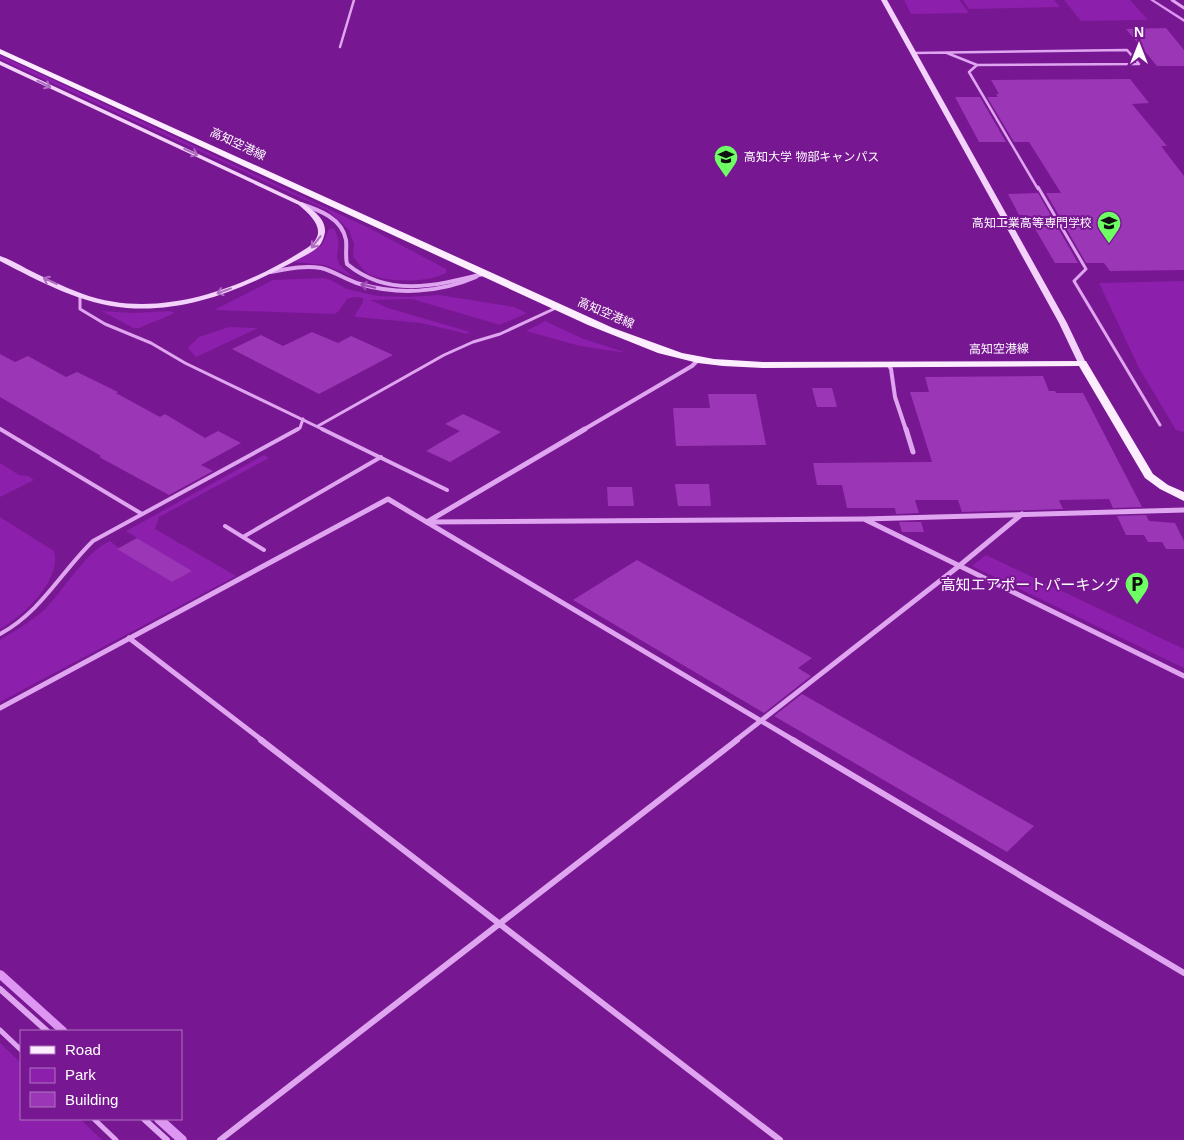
<svg xmlns="http://www.w3.org/2000/svg" width="1184" height="1140" viewBox="0 0 1184 1140" font-family="Arial,'Noto Sans JP',sans-serif">
	<rect width="100%" height="100%" fill="#781792"/>
	<!-- green -->
	<g fill="#8c1fab">
		<polygon points="904,0 959,0 969,13 911,14"/>
		<polygon points="963,0 1054,0 1060,7 969,9"/>
		<polygon points="1064,0 1130,0 1148,20 1081,21"/>
		<path d="M0,55l369,173 77,41v4c-19,10 -53,9 -73,3 -8,-2 -15,-14 -20,-19l1,-13 -5,-14 -22,-20 -327,-151z"/>
		<path d="M329,229h5c14,25 -13,27 22,49l-31,-13 -31,-3 28,-17z"/>
		<polygon points="324,278 331,280 347,289 377,296 406,297 439,295 514,307 527,313 500,325 412,299 370,300 388,308 470,332 467,334 421,323 356,317 355,315 363,302 363,298 354,297 347,299 338,312 334,314 214,310 273,280"/>
		<polygon points="1184,281 1184,432 1176,430 1139,368 1099,283"/>
		<polygon points="102,311 132,313 170,311 175,313 139,328 133,328"/>
		<polygon points="545,321 581,338 627,353 580,346 526,331"/>
		<polygon points="229,327 258,328 196,357 188,348 199,337"/>
		<path d="M264,455l5,3 -110,59 -4,12 81,47 -236,126v-62c15,-9 32,-19 45,-31 20,-20 39,-56 65,-68l9,7 -1,1 54,33 19,-11 -65,-40z"/>
		<polygon points="0,463 19,475 28,476 34,480 0,497"/>
		<path d="M0,517l54,34c8,29 -31,65 -54,78z"/>
		<polygon points="986,555 1184,649 1184,668 972,566"/>
		<polygon points="0,1043 21,1063 21,1119 80,1119 102,1140 0,1140"/>
	</g>
	<g fill="none" stroke-linecap="round" stroke-linejoin="round">
		<!-- stream -->
		<g fill="#dd97f3" fill-rule="evenodd">
			<polygon points="1150,0 1154,0 1184,19 1184,22"/>
			<polygon points="0,970 3,971 66,1028 68,1031 57,1031 0,980"/>
			<polygon points="154,1119 166,1119 186,1137 187,1140 175,1140 155,1122"/>
		</g>
	</g>
	<!-- building -->
	<g fill="#9b36b6">
		<polygon points="1166,28 1184,50 1184,66 1157,66 1126,29"/>
		<polygon points="1130,79 1149,103 1132,104 1167,146 1161,146 1184,176 1184,270 1110,271 1104,263 1086,263 1046,193 1061,193 1029,142 1014,142 987,97 998,97 996,94 999,94 991,80"/>
		<polygon points="955,97 980,97 1006,142 979,142"/>
		<polygon points="1038,193 1078,263 1055,263 1027,215 1019,215 1008,194"/>
		<polygon points="312,332 338,343 351,336 393,355 319,394 232,349 261,335 283,346"/>
		<polygon points="0,354 15,362 28,356 66,377 77,372 118,392 116,393 160,417 165,414 205,438 218,431 241,443 201,465 213,471 169,495 99,457 101,456 0,397"/>
		<polygon points="1043,376 1049,391 1055,391 1056,393 1083,393 1142,507 1113,508 1109,499 1059,500 1063,509 962,512 958,500 915,500 919,513 896,514 895,508 847,508 842,485 817,485 813,463 932,462 910,392 929,392 925,377"/>
		<polygon points="812,388 832,388 837,407 817,407"/>
		<polygon points="708,394 756,394 766,445 676,446 673,408 710,408"/>
		<polygon points="463,414 501,432 450,462 426,451 460,431 445,424"/>
		<polygon points="675,484 709,484 711,506 678,506"/>
		<polygon points="607,487 632,487 634,506 608,506"/>
		<polygon points="1146,515 1149,521 1175,523 1184,541 1184,549 1166,549 1162,542 1148,542 1144,535 1126,535 1117,516"/>
		<polygon points="899,522 921,522 924,532 902,532"/>
		<polygon points="137,538 192,571 172,582 117,549"/>
		<polygon points="637,560 812,658 798,668 811,676 764,713 573,600"/>
		<polygon points="802,694 1034,826 1007,852 774,716"/>
	</g>
	<g fill="none" stroke-linecap="round" stroke-linejoin="round">
		<!-- lane-far3 -->
		<g stroke="#e0a5f0" stroke-width="2.5">
			<polyline points="340,47 354,0"/>
			<polyline points="913,53 1127,50 1139,64 977,65 947,53"/>
			<polyline points="977,65 969,72 1038,189"/>
		</g>
		<!-- lane-far2 -->
		<g stroke="#e0a5f0" stroke-width="3">
			<polyline points="1038,187 1086,269 1074,281 1160,425"/>
			<polyline points="80,295 80,309 105,324 151,343 185,363 324,430"/>
			<polyline points="318,426 444,355 473,342 500,334 558,307"/>
			<polyline points="0,429 2,430"/>
			<polyline points="296,430 300,428 303,419"/>
		</g>
		<!-- lane-far1 -->
		<g stroke="#e0a5f0" stroke-width="4">
			<polyline points="0,429 142,514"/>
			<polyline points="322,429 447,490"/>
			<polyline points="225,526 264,550"/>
			<polyline points="243,537 381,457"/>
			<path d="M0,634c41,-22 61,-62 93,-93l205,-112"/>
		</g>
		<!-- lane -->
		<g stroke="#e0a5f0" stroke-width="5">
			<polyline points="0,1030 21,1050"/>
			<polyline points="94,1119 116,1140"/>
		</g>
		<!-- street-far3 -->
		<polyline stroke="#e0a5f0" stroke-width="3" points="1172,0 1184,8"/>
		<!-- street-far2 -->
		<g stroke="#e0a5f0" stroke-width="4">
			<path d="M301,204c18,6 41,14 45,36 1,8 -1,16 1,24 41,34 88,22 136,10"/>
			<path d="M271,272c16,-3 33,-7 50,-4 13,3 25,12 39,16 38,11 79,9 116,-7"/>
			<polyline points="888,364 891,369 895,397 906,430"/>
			<polyline points="583,430 692,366 698,360"/>
		</g>
		<!-- street-far1 -->
		<g stroke="#e0a5f0" stroke-width="5">
			<polyline points="906,429 913,452"/>
			<polyline points="866,520 1184,676"/>
			<polyline points="427,522 864,519 1184,510"/>
			<polyline points="427,522 585,429"/>
			<polyline points="129,638 263,741"/>
			<polyline points="0,708 388,499 795,741"/>
			<polyline points="735,741 959,566 1022,514"/>
		</g>
		<!-- street -->
		<g stroke="#e0a5f0" stroke-width="6">
			<polyline points="261,740 780,1140"/>
			<polyline points="793,740 1184,973"/>
			<polyline points="0,989 47,1031"/>
			<polyline points="144,1119 167,1140"/>
			<polyline points="220,1140 737,740"/>
		</g>
		<!-- secondary -->
		<g fill="#f3d3fb" fill-rule="evenodd">
			<polygon points="881,0 887,0 1067,323 1086,363 1085,365 1079,365 1078,363 1059,323"/>
			<path d="M0,61l303,142c10,7 23,16 22,29 -1,5 -3,11 -6,14 -7,7 -17,11 -26,16 -30,16 -61,31 -94,39 -23,6 -48,9 -72,7 -46,-4 -86,-26 -127,-47v-5c9,3 18,8 27,13 18,9 37,18 56,25 75,27 160,-5 224,-46 22,-15 7,-30 -8,-43l-299,-140z"/>
		</g>
		<!-- primary -->
		<polygon fill="#fceeff" fill-rule="evenodd" points="0,49 613,328 682,353 714,359 763,362 1086,361 1153,474 1168,485 1184,492 1184,501 1160,489 1145,478 1079,366 763,368 723,366 698,363 658,353 588,325 0,54"/>
	</g>
	<!-- one-way arrows -->
	<defs><path id="oneway-shaft" d="M-6 0H5M1.5-3L5.5 0L1.5 3" fill="none" stroke-width="1.6" stroke-linecap="round" stroke-linejoin="round" transform="scale(1.25)"/></defs>
	<g stroke="#af6cc1">
		<use href="#oneway-shaft" transform="translate(44 84) rotate(26)"/>
		<use href="#oneway-shaft" transform="translate(191 152) rotate(25)"/>
		<use href="#oneway-shaft" transform="translate(316 242) rotate(128)"/>
		<use href="#oneway-shaft" transform="translate(50 281) rotate(-155)"/>
		<use href="#oneway-shaft" transform="translate(224 291) rotate(160)"/>
	</g>
	<use stroke="#9c49b3" href="#oneway-shaft" transform="translate(368 286) rotate(-167)"/>
	<!-- icons -->
	<defs>
		<symbol id="university-pin" viewBox="-11 -11 22 30"><path d="M0 17L-7.5 6A9.5 9.5 0 1 1 7.5 6Z" fill="#6eff64" stroke="#781792"/><path d="M0-5L7-2L0 1L-7-2ZM-4 1L0 2.5L4 1V4Q0 6-4 4Z" fill="#111"/></symbol>
		<symbol id="school-pin" viewBox="-11 -11 22 30"><path d="M0 17L-7.5 6A9.5 9.5 0 1 1 7.5 6Z" fill="#6eff64" stroke="#781792"/><path d="M0-5L7-2L0 1L-7-2ZM-4 1L0 2.5L4 1V4Q0 6-4 4Z" fill="#111"/></symbol>
		<symbol id="parking-pin" viewBox="-11 -11 22 30"><path d="M0 17L-7.5 6A9.5 9.5 0 1 1 7.5 6Z" fill="#6eff64" stroke="#781792"/><path d="M-3.5-5.5H1a3.5 3.5 0 0 1 0 7H-1V5.5H-3.5ZM-1-3.4V-.6H.8a1.4 1.4 0 0 0 0-2.8Z" fill="#111"/></symbol>
	</defs>
	<g fill-rule="evenodd">
		<use href="#university-pin" x="712" y="143" width="28" height="38"/>
		<use href="#school-pin" x="1095" y="209" width="28" height="38"/>
		<use href="#parking-pin" x="1123" y="570" width="28" height="38"/>
	</g>
	<g text-anchor="middle" dominant-baseline="central" stroke-width="4" stroke-linejoin="round" paint-order="stroke">
		<!-- far-street labels -->
		<g font-size="12" fill="#fff" stroke="#781792">
			<text transform="translate(238 144) rotate(25)">高知空港線</text>
			<text transform="translate(606 313) rotate(23)">高知空港線</text>
			<text transform="translate(999 349) rotate(-1)">高知空港線</text>
		</g>
		<!-- far-poi labels -->
		<g font-size="12" fill="#fff" stroke="#781792" text-anchor="start">
			<text x="744" y="157">高知大学 物部キャンパス</text>
			<text x="1092" y="223" text-anchor="end">高知工業高等専門学校</text>
		</g>
		<!-- poi labels -->
		<g font-size="15" fill="#fff" stroke="#781792" text-anchor="end">
			<text x="1120" y="584">高知エアポートパーキング</text>
		</g>
	</g>
	<!-- legend -->
	<rect x="20" y="1030" width="162" height="90" fill="#781792" stroke="#ae74be"/>
	<rect x="30" y="1046" width="25" height="8" fill="#fceeff" stroke="#ae74be"/>
	<text x="65" y="1055" font-size="15" fill="#ffffff">Road</text>
	<rect x="30" y="1068" width="25" height="15" fill="#8c1fab" stroke="#ae74be"/>
	<text x="65" y="1080" font-size="15" fill="#ffffff">Park</text>
	<rect x="30" y="1092" width="25" height="15" fill="#9b36b6" stroke="#ae74be"/>
	<text x="65" y="1105" font-size="15" fill="#ffffff">Building</text>
	<!-- north arrow -->
	<g transform="translate(1139 45)" stroke="#781792" stroke-width="4" paint-order="stroke">
	<path d="M0-4L9 19L0 12L-9 19Z" fill="#ffffff"/>
	<text y="-8" font-size="14" font-weight="bold" text-anchor="middle" fill="#ffffff">N</text>
	</g>
</svg>
